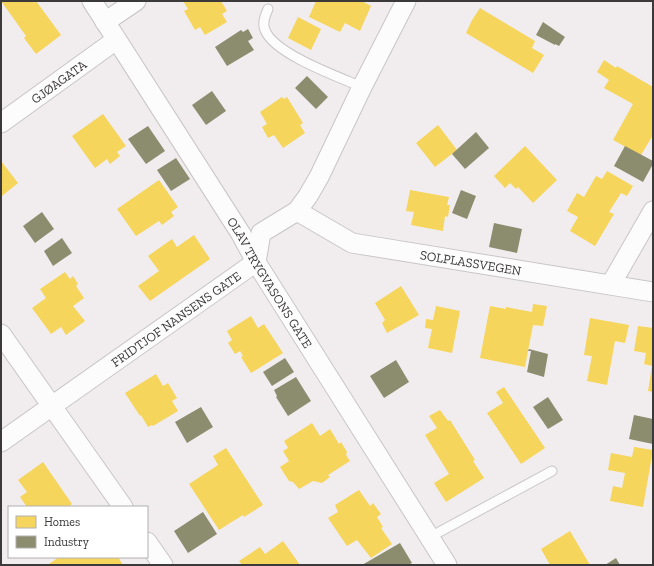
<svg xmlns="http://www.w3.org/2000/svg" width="654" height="566" viewBox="0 0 654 566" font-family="'Zilla Slab',serif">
	<rect width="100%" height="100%" fill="#f1edef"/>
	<!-- homes -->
	<g fill="#f6d55c">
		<polygon points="1,1 33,1 34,3 36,1 61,35 36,54 24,38 26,36"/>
		<polygon points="183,1 221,1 227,11 222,14 227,22 205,35 200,27 195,30 184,11 188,9"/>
		<polygon points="316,1 362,1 371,6 360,31 345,23 340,32 309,17"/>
		<polygon points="480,8 535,41 532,48 544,55 533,73 466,33 472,20"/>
		<polygon points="298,17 321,29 311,50 288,38"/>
		<polygon points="604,60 616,68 617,66 653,87 653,135 641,155 613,140 633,104 604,88 609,80 597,72"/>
		<polygon points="282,97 284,99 287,97 303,123 300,125 305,133 283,148 274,135 268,138 262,127 267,124 260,112"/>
		<polygon points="103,114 126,146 117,152 120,156 110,164 107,159 95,168 72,136"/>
		<polygon points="438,125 457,150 435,167 416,143"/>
		<polygon points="525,146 557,180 533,203 518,187 516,189 510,183 505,188 494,176"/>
		<polygon points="1,161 18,183 2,196 1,195"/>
		<polygon points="607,171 633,186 627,196 621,193 609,212 614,214 595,246 570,231 578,217 567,211 577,193 584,197 596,176 602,179"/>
		<polygon points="159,180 178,207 171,212 174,216 162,225 159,221 136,236 117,209"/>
		<polygon points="410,190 449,197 447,205 450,205 448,217 445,216 443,231 411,225 414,212 406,211"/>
		<polygon points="194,235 210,259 150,301 138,286 159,271 148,256 172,239 177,247"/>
		<polygon points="65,272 70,279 73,276 78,284 76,286 84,298 73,306 85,321 66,335 61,327 51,334 32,308 46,298 40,289"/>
		<polygon points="401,286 419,315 387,333 382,323 385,320 375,303"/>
		<polygon points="533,304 547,306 543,326 533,325 525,367 480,358 490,306 506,309 506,307 532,312"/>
		<polygon points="436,306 460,311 452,353 428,348 432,329 425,328 426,319 433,320"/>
		<polygon points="251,316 258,328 264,324 283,353 251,373 241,357 243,356 240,351 235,354 228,343 232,340 227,331"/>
		<polygon points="590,318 629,325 625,343 615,341 607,385 587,381 592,356 584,355"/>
		<polygon points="638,326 653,328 653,392 648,391 652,366 644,364 646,353 634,351"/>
		<polygon points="156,374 163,386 168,383 177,398 172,401 178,411 153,426 152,425 148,427 141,415 140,416 125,393"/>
		<polygon points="504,387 545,448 521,464 487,413 503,403 496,392"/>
		<polygon points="440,410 448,421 450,420 475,460 473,461 484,478 446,502 434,483 449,474 425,435 437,428 429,416"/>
		<polygon points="312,423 320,436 330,429 339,444 341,442 347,452 346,455 350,461 328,475 330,477 322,483 313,481 299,489 293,482 289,481 280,467 289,461 283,451 288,448 284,441"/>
		<polygon points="634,447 653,450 643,507 610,501 613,486 622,488 625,473 608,470 611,453 632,457"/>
		<polygon points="226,448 263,505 244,517 243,515 219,530 189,484 218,465 213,456"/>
		<polygon points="43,462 72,504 68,507 27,507 20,497 27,492 18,480"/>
		<polygon points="359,490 370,506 373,503 381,514 377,517 383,527 381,528 392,544 371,558 357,540 347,546 328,518 338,512 335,505"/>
		<polygon points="570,531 590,565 550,565 541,549"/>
		<polygon points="283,541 300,565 242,565 239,561 260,547 265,554"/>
		<polygon points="59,557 118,557 123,565 50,565 49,564"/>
	</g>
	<!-- industry -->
	<g fill="#8c8c6e">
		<polygon points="543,22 565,37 559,46 555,44 555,45 536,35"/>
		<polygon points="248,29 253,38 248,41 254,50 227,66 215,47 241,30 243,32"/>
		<polygon points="307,76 328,97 316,109 295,88"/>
		<polygon points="212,91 226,111 206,125 192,105"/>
		<polygon points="148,126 165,151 146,164 128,139"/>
		<polygon points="476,132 489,148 465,169 452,154"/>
		<polygon points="625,146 653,161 653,164 643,182 614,166"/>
		<polygon points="176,158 190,179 171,191 157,170"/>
		<polygon points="461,190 476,196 467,219 452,213"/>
		<polygon points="42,212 54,229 35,243 23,226"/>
		<polygon points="494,223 522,229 517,253 489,247"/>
		<polygon points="62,238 72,253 53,266 44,251"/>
		<polygon points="529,349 548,354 544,377 527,372 531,351 528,351"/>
		<polygon points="285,358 294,372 272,386 263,372"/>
		<polygon points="396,360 409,382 384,398 370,376"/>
		<polygon points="296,377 311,401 288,416 276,397 277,396 274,390"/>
		<polygon points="548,397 563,420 548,429 533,407"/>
		<polygon points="201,407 213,427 187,443 175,422"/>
		<polygon points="634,415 653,419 653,444 629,439"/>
		<polygon points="203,512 217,534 188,553 174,531"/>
		<polygon points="400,543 412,563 408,565 362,565"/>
		<polygon points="616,558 620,565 605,565"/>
	</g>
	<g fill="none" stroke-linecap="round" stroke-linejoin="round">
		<defs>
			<g id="service">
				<path d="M268,9c-3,7 -6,14 -3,21 9,24 74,47 97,57"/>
				<polyline points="430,537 552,471"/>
			</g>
			<g id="minor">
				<path id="s1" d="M92,1l149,233 15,28 191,303"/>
				<polyline points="105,22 136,1"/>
				<path id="s2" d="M1,123l115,-83"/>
				<path id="s3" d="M297,211l55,32 301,49"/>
				<polyline points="611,284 653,211"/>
				<polyline points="1,334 123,507"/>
				<path id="s4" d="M1,442l255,-180 5,-29 36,-22 11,-15 11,-19 43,-90 44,-86"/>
				<polyline points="147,542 163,565"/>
			</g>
		</defs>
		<!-- service casing -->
		<use href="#service" stroke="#c8c5c7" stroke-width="11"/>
		<!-- minor casing -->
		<use href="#minor" stroke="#c8c5c7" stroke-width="21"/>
		<!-- service -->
		<use href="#service" stroke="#fdfcfd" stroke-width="9"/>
		<!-- minor -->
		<use href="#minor" stroke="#fdfcfd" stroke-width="19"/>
	</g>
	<g text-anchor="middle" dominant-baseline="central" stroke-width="4" stroke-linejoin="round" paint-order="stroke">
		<!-- street labels -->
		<g font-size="13" fill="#3b393a" stroke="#fff">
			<text stroke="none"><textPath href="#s2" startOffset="71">GJØAGATA</textPath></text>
			<text stroke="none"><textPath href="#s3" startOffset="184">SOLPLASSVEGEN</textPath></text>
			<text stroke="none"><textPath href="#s1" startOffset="333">OLAV TRYGVASONS GATE</textPath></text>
			<text stroke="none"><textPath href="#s4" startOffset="214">FRIDTJOF NANSENS GATE</textPath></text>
		</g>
	</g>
	<!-- border -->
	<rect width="654" height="566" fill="none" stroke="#3b393a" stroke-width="4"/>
	<!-- legend -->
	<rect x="8" y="506" width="140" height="52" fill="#ffffff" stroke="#b1b0b0"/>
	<rect x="16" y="516" width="20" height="12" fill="#f6d55c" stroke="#b1b0b0"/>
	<text x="44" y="526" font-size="12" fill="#3b393a">Homes</text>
	<rect x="16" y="536" width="20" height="12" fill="#8c8c6e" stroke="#b1b0b0"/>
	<text x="44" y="546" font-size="12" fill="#3b393a">Industry</text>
</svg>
